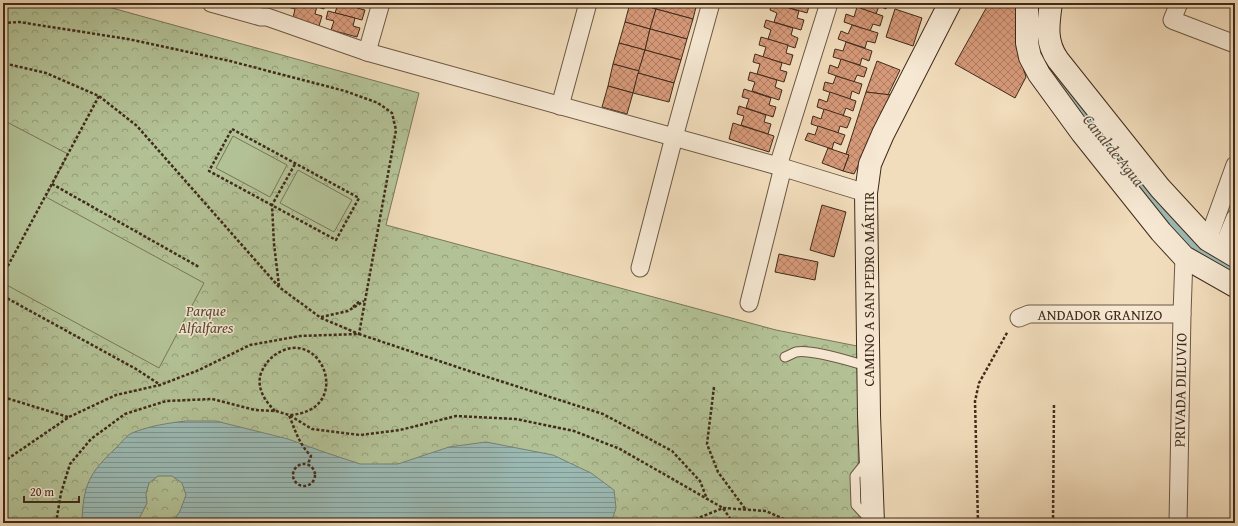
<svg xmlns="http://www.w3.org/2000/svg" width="1238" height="526" viewBox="0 0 1238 526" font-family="'Gentium Book Plus',serif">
	<defs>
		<pattern id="park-crowns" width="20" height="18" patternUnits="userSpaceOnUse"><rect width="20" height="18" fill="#b3c296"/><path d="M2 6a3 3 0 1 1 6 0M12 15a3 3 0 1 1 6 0" fill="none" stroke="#939e7a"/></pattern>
		<pattern id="water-rules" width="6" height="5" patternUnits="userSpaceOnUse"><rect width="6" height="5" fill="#9bbab4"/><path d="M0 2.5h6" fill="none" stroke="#809792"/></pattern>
		<pattern id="building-cross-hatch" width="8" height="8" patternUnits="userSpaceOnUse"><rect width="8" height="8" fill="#d69979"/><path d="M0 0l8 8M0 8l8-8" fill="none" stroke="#af7d62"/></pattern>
	</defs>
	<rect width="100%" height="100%" fill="#f1dcbb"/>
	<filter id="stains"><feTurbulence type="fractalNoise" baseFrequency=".005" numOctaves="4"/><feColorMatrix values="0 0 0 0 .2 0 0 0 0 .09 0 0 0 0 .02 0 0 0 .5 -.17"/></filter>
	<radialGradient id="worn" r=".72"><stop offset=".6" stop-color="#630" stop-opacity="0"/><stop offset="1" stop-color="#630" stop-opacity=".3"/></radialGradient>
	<!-- park -->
	<polygon fill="url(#park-crowns)" stroke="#7a7658" points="3,3 94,3 419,93 386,225 776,330 857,346 859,523 3,523"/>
	<!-- pitch -->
	<g fill="#b3c296" stroke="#7a7658">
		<polygon points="3,120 68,154 46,197 204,283 159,368 3,283"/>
		<polygon points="233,136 287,165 270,197 216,168"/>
		<polygon points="298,170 352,200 334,232 280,203"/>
	</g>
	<!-- water -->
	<path fill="url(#water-rules)" stroke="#778177" d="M186,421h30l72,18 36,13 36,12h38l51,-17 37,-5 67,13 38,18 23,17 2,18 -5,15h-439l8,-12 6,-16 -4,-12 -10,-7h-14l-9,7 -3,11 1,9 -10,20h-55c1,-38 7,-50 34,-75 5,-5 10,-12 16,-15 17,-7 36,-10 54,-12z"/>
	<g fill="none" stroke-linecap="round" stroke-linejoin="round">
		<!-- canal -->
		<polyline stroke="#9bbab4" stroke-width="19" points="1046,66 1180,233 1207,255 1235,270"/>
	</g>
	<!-- building -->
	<g fill="url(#building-cross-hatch)" stroke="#412b1b">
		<polygon points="289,3 304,3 317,6 315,14 322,16 319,26 293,18 295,9 288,7"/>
		<polygon points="304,3 325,3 324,9"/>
		<polygon points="336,3 359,3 357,8 365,10 362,20 335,13 338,4"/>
		<polygon points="630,3 637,3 656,9 650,29 625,22"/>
		<polygon points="637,3 658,3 656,9"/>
		<polygon points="658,3 697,3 693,19 656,9"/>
		<polygon points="772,3 799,11 797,18 804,20 801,30 774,22 777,13 770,10"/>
		<polygon points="781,3 810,3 807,13 780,5"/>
		<polygon points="850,3 888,3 886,9 879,6 876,14 850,5"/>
		<polygon points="989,3 1016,3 1021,60 1026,77 1015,98 955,64"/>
		<polygon points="857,7 883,16 880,26 873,24 870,31 844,22 846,14 854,17"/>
		<polygon points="656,9 693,19 687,39 650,29"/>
		<polygon points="895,9 922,18 913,46 886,37"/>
		<polygon points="328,11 355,18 353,26 360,28 357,37 331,30 334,21 326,19"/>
		<polygon points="766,20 793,28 791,35 798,38 795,48 768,39 771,30 764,27"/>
		<polygon points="625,22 650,29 645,50 619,43"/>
		<polygon points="852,25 878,33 875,43 867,41 865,48 838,39 841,31 848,34"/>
		<polygon points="650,29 687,39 681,60 645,50"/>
		<polygon points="761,37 788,45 786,53 793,55 790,65 763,57 766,47 759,45"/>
		<polygon points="846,42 872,51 869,61 862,58 860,65 833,57 835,49 843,51"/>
		<polygon points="619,43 645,50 639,71 613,64"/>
		<polygon points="645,50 681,60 674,83 638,73"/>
		<polygon points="755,54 782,63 780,70 787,72 784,82 757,74 760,64 753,62"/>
		<polygon points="841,59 867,68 864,77 857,75 854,82 828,73 830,65 838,68"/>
		<polygon points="877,61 900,70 888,95 866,92"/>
		<polygon points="613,64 639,71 633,93 608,86"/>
		<polygon points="750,72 777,80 775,87 782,90 779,100 752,91 755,82 748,80"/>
		<polygon points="638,73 674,83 669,102 633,93"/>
		<polygon points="836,76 862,84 859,94 852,91 850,99 823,90 825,82 833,84"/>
		<polygon points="608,86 633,93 627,114 602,107"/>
		<polygon points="744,89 771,98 769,105 776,107 773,117 746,108 749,99 742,97"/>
		<polygon points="830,92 856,101 853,111 846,108 843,116 817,107 819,99 827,102"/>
		<polygon points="866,92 900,96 870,141 854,174 843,171 849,155 846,154"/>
		<polygon points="739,106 766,115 764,122 771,124 768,134 741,125 744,116 737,114"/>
		<polygon points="824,109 851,118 847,128 840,126 838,133 811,124 813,116 821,119"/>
		<polygon points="733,123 774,136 769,152 729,139"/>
		<polygon points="818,126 845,135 841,145 834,142 832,149 805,140 808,133 815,135"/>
		<polygon points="828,148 849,155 843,171 822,163"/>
		<polygon points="822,205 846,212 834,257 810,250"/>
		<polygon points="779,254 818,262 815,280 775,272"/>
	</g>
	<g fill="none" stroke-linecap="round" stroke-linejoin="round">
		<defs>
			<g id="lane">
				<path d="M785,357c3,-1 8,-4 11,-5 17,-3 55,10 72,14"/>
				<polyline points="867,461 855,476 856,505 869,519"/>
			</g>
			<g id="street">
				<polyline points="211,3 261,17 267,17 367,52 778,166 866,193"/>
				<polyline points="1179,3 1172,20 1235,44"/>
				<polyline points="367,52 381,3"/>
				<polyline points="560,106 588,3"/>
				<polyline points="778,166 829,3"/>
				<polyline points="1208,240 1235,165"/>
				<polyline points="1222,249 1235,218"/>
				<polyline points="640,268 674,137 711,3"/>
				<polyline points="749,303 783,167"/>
				<polyline points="1019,318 1029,314 1182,314"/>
				<polyline points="1178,523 1182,314 1184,257"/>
			</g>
			<g id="secondary">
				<polyline points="1027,3 1027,43 1030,57 1039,74 1082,133 1161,232 1184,257 1235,286"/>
				<path d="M1051,3c-3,21 -6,39 7,57l102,128 48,52 27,16"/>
				<polyline points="873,523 869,415 866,193 870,164 883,134 950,3"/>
			</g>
		</defs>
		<!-- lane casing -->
		<use href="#lane" stroke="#6d5743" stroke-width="11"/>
		<!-- street casing -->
		<use href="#street" stroke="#6d5743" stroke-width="19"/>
		<!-- secondary casing -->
		<use href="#secondary" stroke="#412b1b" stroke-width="24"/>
		<!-- path -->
		<g stroke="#412b1b" stroke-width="2.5" stroke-dasharray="3 2" stroke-linecap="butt">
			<polyline points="3,23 19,22 128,39 230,61 345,91 378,103 392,113 396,130 359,334 321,318 279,287 137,126 99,96 46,73 3,63"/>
			<polygon points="232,129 359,198 336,240 209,171"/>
			<polyline points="52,184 199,267"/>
			<polyline points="3,275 99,96"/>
			<polyline points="279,286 274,244 272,205 295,164"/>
			<polyline points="3,296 136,369 159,384"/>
			<polyline points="353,307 360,301"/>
			<polyline points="321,317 348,311 364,301"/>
			<polyline points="714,387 707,444 718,472 746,510"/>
			<polyline points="3,397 68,417"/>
			<path d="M275,411c-10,-10 -19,-23 -14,-38 5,-11 11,-18 23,-23 42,-16 67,62 5,65 6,15 10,29 22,41l-3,8"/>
			<polyline points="3,462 69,417 116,395 160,385 199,370 250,345 300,336 359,334 472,372 603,414 672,451 700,481 707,499"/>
			<circle cx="304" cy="475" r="11"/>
			<polyline points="56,523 61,493 70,464 91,439 125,414 166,401 212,399 255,410 276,411 289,415 312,429 360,435 400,430 456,416 516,419 574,431 620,449 690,489 723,508 733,523"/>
			<polyline points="686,523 723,508 766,511 793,523"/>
			<polyline points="978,523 975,401 979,383 1008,331"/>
			<polyline points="1053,523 1054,403"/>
		</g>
		<!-- lane -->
		<use href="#lane" stroke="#f6e8d3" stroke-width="9"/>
		<!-- street -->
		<use href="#street" stroke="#f6e8d3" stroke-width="17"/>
		<!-- secondary -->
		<use href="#secondary" stroke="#f6e8d3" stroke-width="22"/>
	</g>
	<g text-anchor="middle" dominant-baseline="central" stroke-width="3" stroke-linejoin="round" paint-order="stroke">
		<!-- street labels -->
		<g font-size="15" fill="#412b1b" stroke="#f6e8d3">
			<text transform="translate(868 289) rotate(-90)">CAMINO A SAN PEDRO MÁRTIR</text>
			<text x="1100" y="314">ANDADOR GRANIZO</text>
			<text transform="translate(1180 390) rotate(-89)">PRIVADA DILUVIO</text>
		</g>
		<!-- park labels -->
		<g font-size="15" font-style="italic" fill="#584934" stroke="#f6e8d3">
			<text x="206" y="310">Parque<tspan x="206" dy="17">Alfalfares</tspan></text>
		</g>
		<!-- water labels -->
		<g font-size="16" font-style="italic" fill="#584f41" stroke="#f6e8d3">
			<text transform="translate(1114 150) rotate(51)">Canal de Agua</text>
		</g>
	</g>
	<!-- margin -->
	<rect width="1238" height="526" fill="none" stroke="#f1dcbb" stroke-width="16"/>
	<rect x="4" y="4" width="1230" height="518" fill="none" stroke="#412b1b" stroke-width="2"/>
	<rect x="8" y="8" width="1222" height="510" fill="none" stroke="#412b1b"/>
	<!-- scale -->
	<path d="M24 496v6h55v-6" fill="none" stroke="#412b1b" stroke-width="2"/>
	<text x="30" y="496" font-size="12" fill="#412b1b" stroke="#f6e8d3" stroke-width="3" paint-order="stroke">20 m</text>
	<rect width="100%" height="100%" filter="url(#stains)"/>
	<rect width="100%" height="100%" fill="url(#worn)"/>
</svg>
